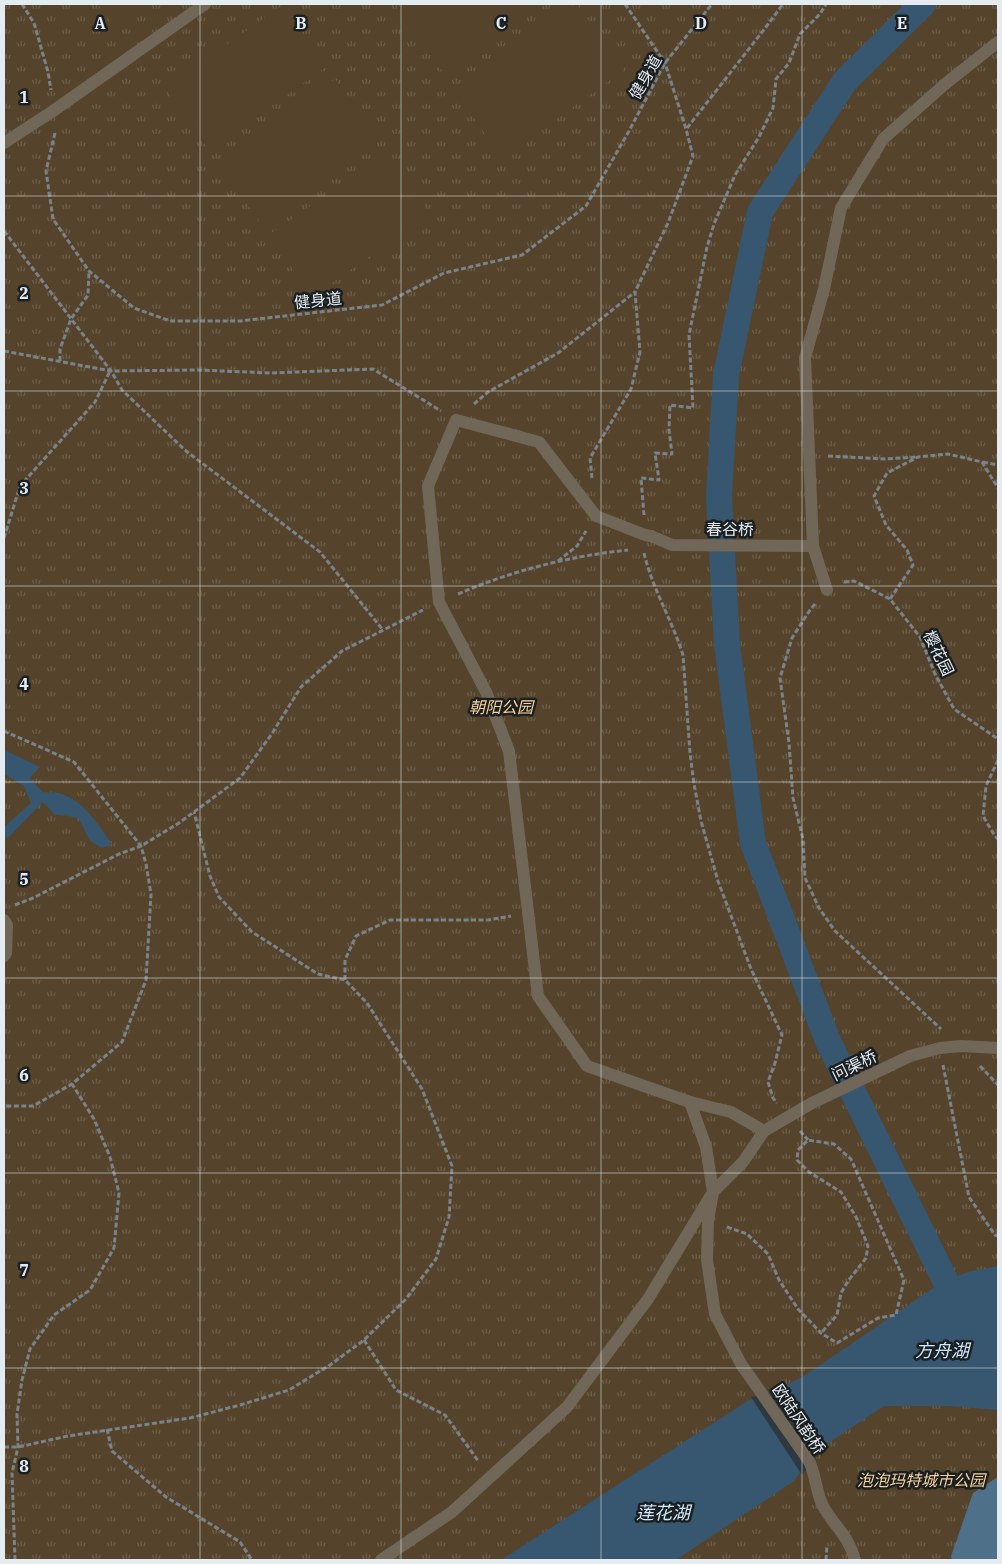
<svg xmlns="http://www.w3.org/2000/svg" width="1002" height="1564" viewBox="0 0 1002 1564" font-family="'IBM Plex Serif','Noto Sans SC',serif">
	<defs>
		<pattern id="park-tufts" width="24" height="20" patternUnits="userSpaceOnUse" patternTransform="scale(1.25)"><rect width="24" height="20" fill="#55442b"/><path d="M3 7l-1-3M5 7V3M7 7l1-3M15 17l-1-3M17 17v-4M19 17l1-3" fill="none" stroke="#6d5f4a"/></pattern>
	</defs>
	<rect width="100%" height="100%" fill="#2e3840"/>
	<!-- park -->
	<rect fill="url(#park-tufts)" x="4" y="4" width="994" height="1556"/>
	<!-- pitch -->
	<g fill="#55442b">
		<polygon points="98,4 146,4 114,27"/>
		<polygon points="402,4 545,4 445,75 397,8"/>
		<polygon points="575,4 577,4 624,70 502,158 454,90"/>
		<polygon points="283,5 326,67 209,150 165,88"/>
		<polygon points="335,79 379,141 261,224 218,162"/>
		<polygon points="387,152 430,214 312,297 269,235"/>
	</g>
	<!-- water -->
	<g fill="#36576f">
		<path d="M4,750l36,17 -10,11 12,14c7,1 15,0 20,2 23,8 37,32 50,50l-10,4 -12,-7 -11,-22 -10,-3 -14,-1 -12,-13 -34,35 -5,1v-11l27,-24 -7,-17 -18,-11h-2z"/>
		<polygon points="998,1266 998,1410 951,1406 884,1406 821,1448 809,1461 794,1481 676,1560 501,1560 749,1400 765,1397 807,1374 945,1280 972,1271"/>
	</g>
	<!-- pier -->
	<polygon fill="#2e3840" points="776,1388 819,1454 802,1475 751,1397 764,1395"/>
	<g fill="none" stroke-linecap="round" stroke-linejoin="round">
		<!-- canal -->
		<polyline stroke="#36576f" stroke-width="26" points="923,4 845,81 760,212 726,375 719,496 727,644 753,843 828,1041 945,1280"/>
	</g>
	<!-- building -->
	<polygon fill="#4e7089" points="998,1477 998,1560 952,1560 951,1556 973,1493"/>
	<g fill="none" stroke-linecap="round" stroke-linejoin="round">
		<!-- path -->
		<g stroke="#7b838a" stroke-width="3" stroke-dasharray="5 2.5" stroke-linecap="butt">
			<polyline points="22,4 34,23 48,72 51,90"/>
			<polyline points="687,128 766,27 783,4"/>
			<polyline points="55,133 46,171 53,219 89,271 134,308 170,321 240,321 382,305 444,273 522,255 586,206 629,131 665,63 712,4"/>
			<polyline points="4,231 111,371 122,390 186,451 320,552 383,630"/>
			<polyline points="4,351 111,371 198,370 271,373 373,369 441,411"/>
			<polyline points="60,361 60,349 71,319 88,295 89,271"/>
			<polyline points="474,404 488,392 558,353 635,292"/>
			<polyline points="828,456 885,459 917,457"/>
			<polyline points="983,462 998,465"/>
			<polyline points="592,478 590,458 631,389 640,352 635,292 668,223 693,156 686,129 665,63 625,4"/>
			<polyline points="644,515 641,478 659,480 655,453 672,454 669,430 670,405 693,408 689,335 707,247 714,224 735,175 759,137 773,108 776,79 789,63 800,34 820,14 826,4"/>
			<polyline points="4,538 20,486 95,402 110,371"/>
			<path d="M644,553c8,35 28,67 39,102l7,98 4,31 7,37 17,60 33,88 31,66 -7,28 -7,19 5,16 4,5"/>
			<polyline points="558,561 577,546 586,531"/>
			<polyline points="844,582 854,581 890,599 920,637 935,674 954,709 998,739"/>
			<path d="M458,594c53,-23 112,-38 170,-44"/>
			<polyline points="890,599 913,565 907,550 886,525 874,496 887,473 918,457 948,454 982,462 998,488"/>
			<polyline points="815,604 810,610 792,638 780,678 789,743 793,798 803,839 805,878 819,908 835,931 941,1029"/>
			<polyline points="4,731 74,762 141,846 146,864 151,894 146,980 122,1042 72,1084 33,1106 4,1106"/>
			<polyline points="998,760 986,786 983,816 995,836 998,839"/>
			<polyline points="15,905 33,898 119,854 141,846 179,823 240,778 271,735 301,687 342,651 423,610"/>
			<polyline points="345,980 345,960 356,936 390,920 488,920 511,916"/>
			<polyline points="943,1065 969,1197 995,1235 998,1236"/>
			<polyline points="980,1066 998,1085"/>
			<polyline points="800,1131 808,1140"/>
			<polyline points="727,1227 747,1234 768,1254 779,1280 798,1309 821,1333 837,1343 878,1318 896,1315 904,1280 851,1159 834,1144 808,1140 798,1150 797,1160 809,1172 841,1192 856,1217 868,1246 866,1258 848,1281 841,1293 837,1315 821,1333"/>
			<polyline points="364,1340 396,1390 445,1415 479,1462"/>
			<polyline points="107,1429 112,1451 166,1497 240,1542 252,1560"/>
			<polyline points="4,1447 18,1447 68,1436 190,1418 240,1405 289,1390 330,1365 364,1340 406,1299 436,1259 449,1217 452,1166 422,1089 367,1003 345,980 318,974 252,932 219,897 210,876 194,812"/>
			<polyline points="15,1560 12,1473 18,1447 17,1414 22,1380 30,1349 54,1315 90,1290 114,1248 119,1193 110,1157 94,1119 72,1084"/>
			<polyline points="826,1560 827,1545"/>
		</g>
		<!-- service -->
		<g stroke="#716759" stroke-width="12">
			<polyline points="4,143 53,111 205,4"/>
			<polyline points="827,590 813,546 805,358 824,289 841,208 883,139 945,84 998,42"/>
			<path d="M690,1102l41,10 33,19 -21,31 -30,30 -5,29 -1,39 8,54 26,50 68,97c7,14 7,32 14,45 11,20 26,30 32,54"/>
			<polyline points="764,1131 812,1103 910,1056 940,1048 961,1046 998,1048"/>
			<polyline points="381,1560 452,1512 567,1407 648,1299 713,1192 706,1147 690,1102 587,1066 538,996 509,751 486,692 439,602 428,486 456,420 539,442 596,516 645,535 651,536"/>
		</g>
		<!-- pedestrian -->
		<polyline stroke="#716759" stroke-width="12" points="4,920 7,925 6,953 4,956"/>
		<!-- minor -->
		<polyline stroke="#716759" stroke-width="12" points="651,536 672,545 813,546"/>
	</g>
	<!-- grid -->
	<path fill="none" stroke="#e5ecf1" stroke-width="1" stroke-opacity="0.55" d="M200,4v1556M401,4v1556M601,4v1556M802,4v1556M4,196h994M4,391h994M4,586h994M4,782h994M4,978h994M4,1173h994M4,1368h994"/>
	<g text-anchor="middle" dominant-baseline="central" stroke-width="5" stroke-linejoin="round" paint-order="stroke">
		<!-- street labels -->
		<g font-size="16" fill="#e5ecf1" stroke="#1a1f22">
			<text transform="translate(645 77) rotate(-60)">健身道</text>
			<text transform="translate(318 300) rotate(-6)">健身道</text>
			<text x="730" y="529">春谷桥</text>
			<text transform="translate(939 653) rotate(64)">樱花园</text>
			<text transform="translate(854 1065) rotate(-26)">问渠桥</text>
			<text transform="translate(799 1419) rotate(56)">欧陆风韵桥</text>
		</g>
		<!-- park labels -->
		<g font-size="16" font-style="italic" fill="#f9d097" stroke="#1a1f22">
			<text x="501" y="707">朝阳公园</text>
			<text x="921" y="1480">泡泡玛特城市公园</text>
		</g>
		<!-- water labels -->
		<g font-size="18" font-style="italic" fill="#d1e8fa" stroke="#1a1f22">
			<text x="942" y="1350">方舟湖</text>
			<text x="663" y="1512">莲花湖</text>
		</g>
	</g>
	<g font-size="16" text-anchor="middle" font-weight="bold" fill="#e5ecf1" stroke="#1a1f22" stroke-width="5" stroke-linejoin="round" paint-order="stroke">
		<text x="100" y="29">A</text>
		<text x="301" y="29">B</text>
		<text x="501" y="29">C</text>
		<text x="701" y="29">D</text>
		<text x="902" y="29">E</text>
		<text x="24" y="103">1</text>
		<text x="24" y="299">2</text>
		<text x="24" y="494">3</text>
		<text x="24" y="690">4</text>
		<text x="24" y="885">5</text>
		<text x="24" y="1081">6</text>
		<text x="24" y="1276">7</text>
		<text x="24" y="1472">8</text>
	</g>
	<!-- border -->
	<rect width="1002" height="1564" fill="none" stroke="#e5ecf1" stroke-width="10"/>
</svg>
